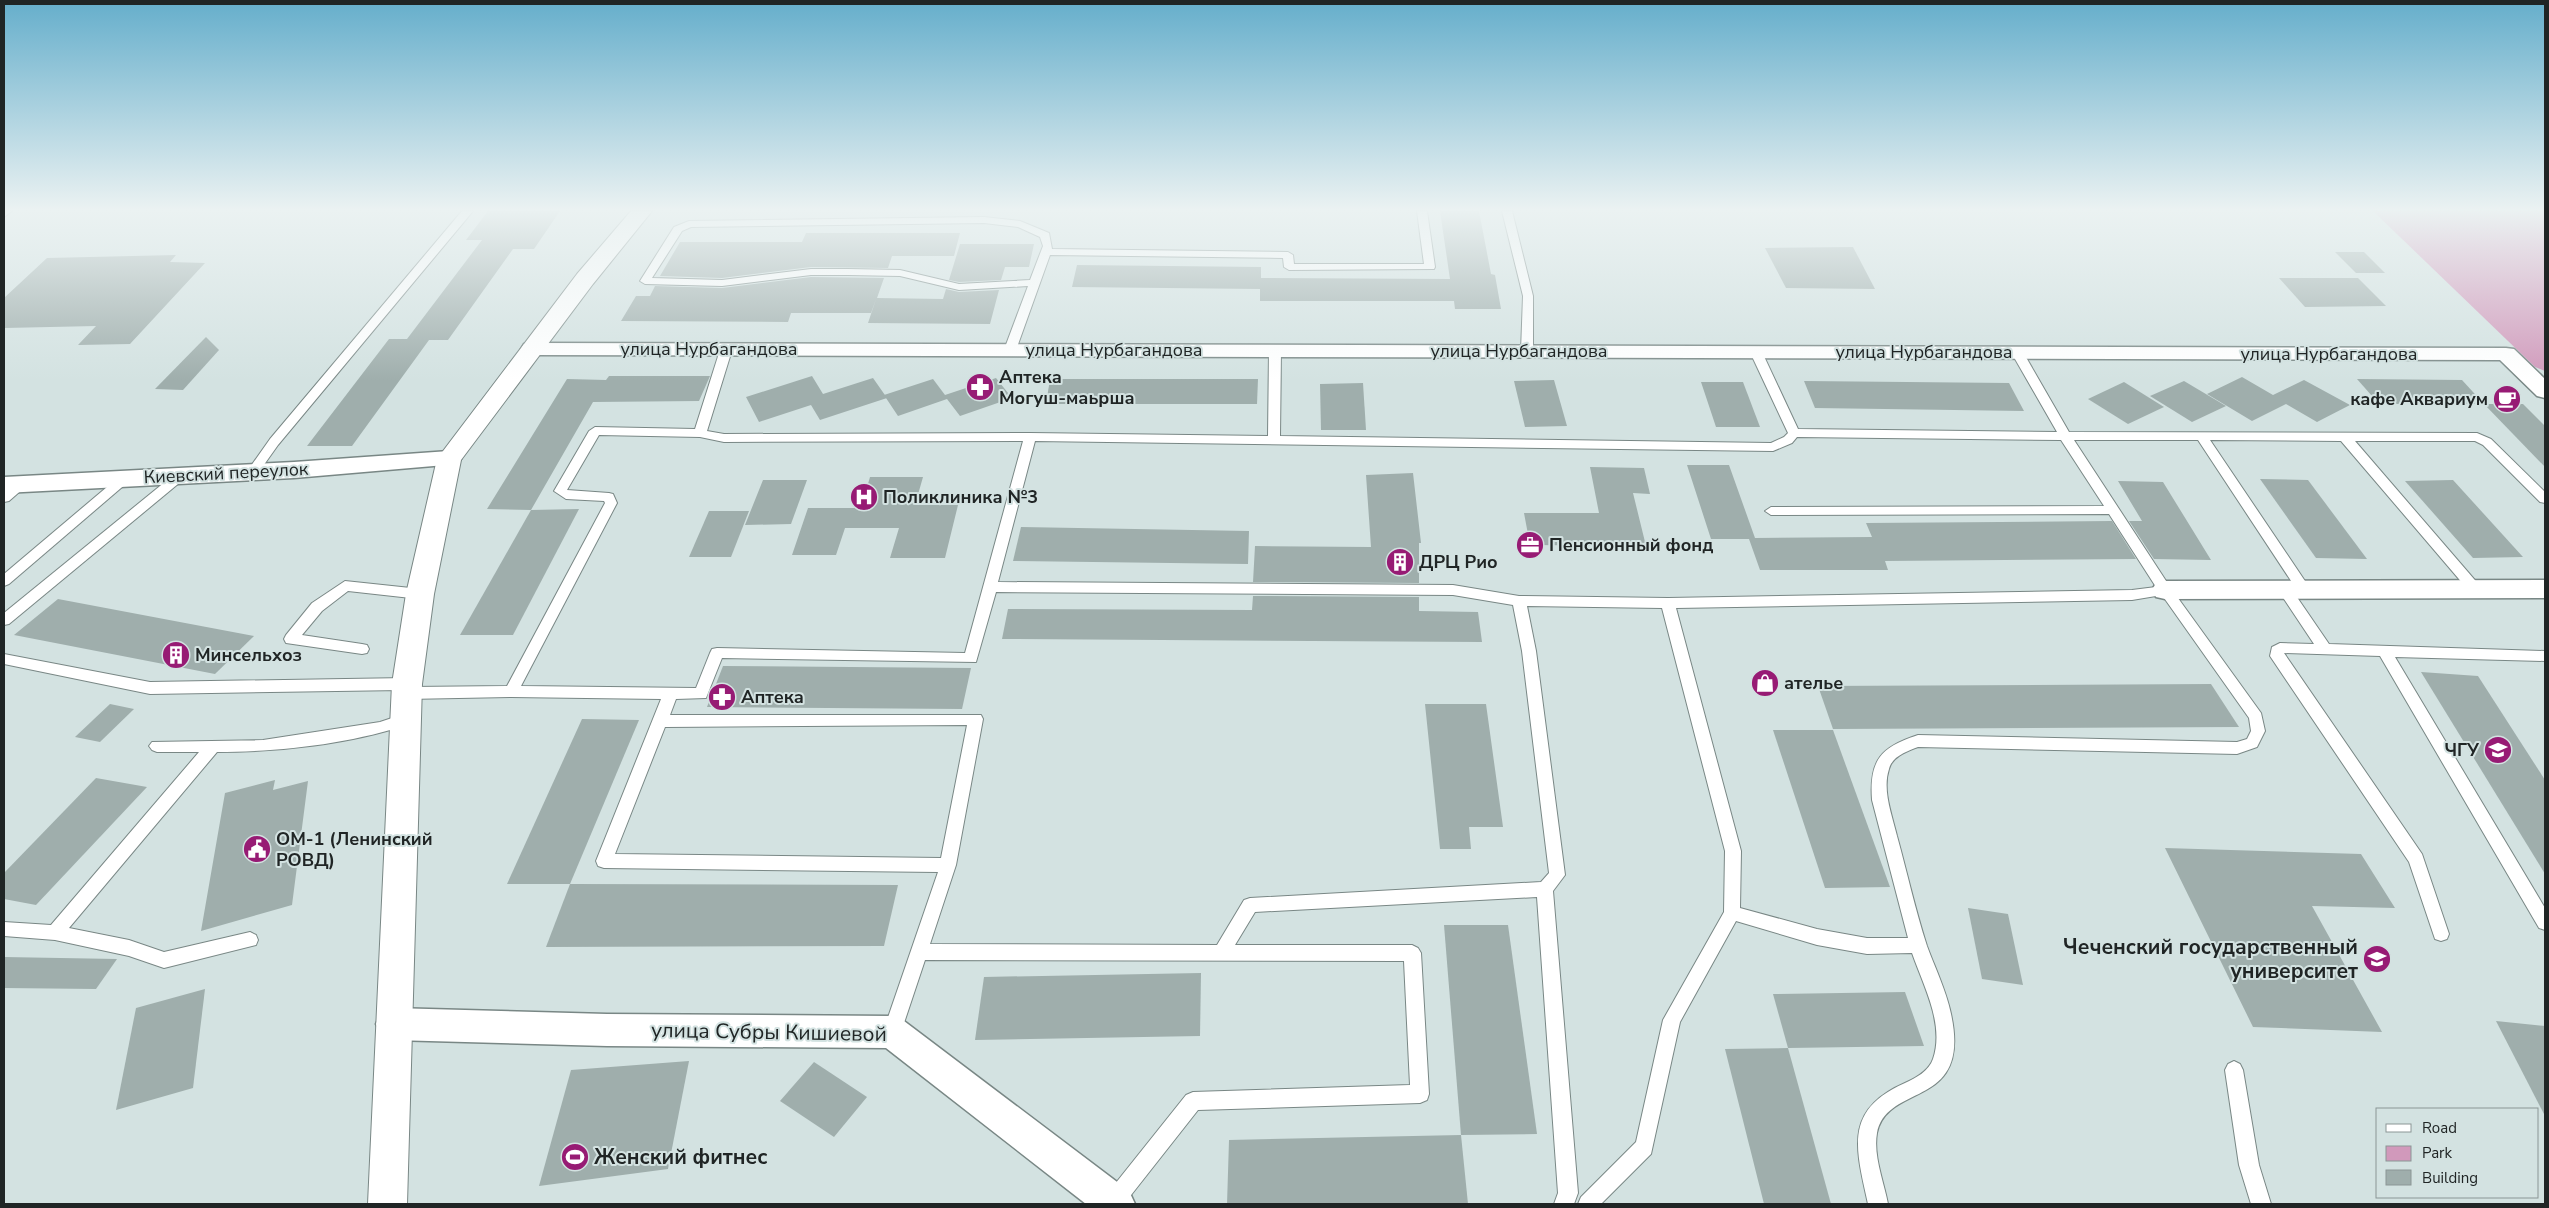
<svg xmlns="http://www.w3.org/2000/svg" width="2549" height="1208" viewBox="0 0 2549 1208" font-family="'Nunito Sans',sans-serif">
	<rect width="100%" height="100%" fill="#d3e2e1"/>
	<!-- green -->
	<polygon fill="#d199bb" points="2373,211 2545,211 2545,371 2535,367"/>
	<!-- building -->
	<g fill="#9faeac">
		<polygon points="488,211 560,211 534,249 513,249 448,340 429,340 352,446 307,446 389,339 407,339 482,240 466,240"/>
		<polygon points="1440,211 1479,211 1491,274 1495,275 1501,309 1455,309 1454,301 1260,301 1260,285 1260,289 1072,287 1077,265 1261,267 1261,278 1450,279"/>
		<polygon points="806,233 960,233 954,256 892,256 888,268 811,267 722,278 660,276 680,242 802,242"/>
		<polygon points="960,244 1034,244 1029,267 1005,267 1001,280 959,282 949,280"/>
		<polygon points="1853,247 1875,289 1786,288 1765,248"/>
		<polygon points="2335,252 2364,252 2385,273 2356,273"/>
		<polygon points="176,255 170,262 205,263 130,344 78,345 96,326 4,328 4,298 47,258"/>
		<polygon points="811,277 884,278 877,298 943,299 946,289 959,292 999,290 990,324 868,323 876,299 871,313 791,313 788,322 621,321 636,296 650,296 655,286 722,288"/>
		<polygon points="2279,278 2358,278 2386,306 2305,307"/>
		<polygon points="206,337 219,350 183,390 155,389"/>
		<polygon points="609,376 710,376 699,401 593,402 531,510 487,509 567,379 606,380"/>
		<polygon points="812,376 823,394 873,378 887,398 820,420 811,405 759,422 746,397"/>
		<polygon points="2242,377 2273,395 2304,380 2350,405 2317,422 2286,404 2252,421 2207,394"/>
		<polygon points="996,378 1012,398 960,416 947,399 898,416 884,395 933,379 945,395"/>
		<polygon points="1050,379 1258,379 1257,404 1046,404"/>
		<polygon points="2357,379 2462,380 2484,404 2379,404"/>
		<polygon points="1554,380 1567,426 1525,427 1514,381"/>
		<polygon points="1804,381 2009,383 2024,411 1815,408"/>
		<polygon points="2184,381 2226,406 2192,422 2150,396"/>
		<polygon points="1701,382 1743,382 1760,427 1716,427"/>
		<polygon points="2124,382 2164,407 2128,424 2088,399"/>
		<polygon points="1363,383 1366,430 1321,430 1320,384"/>
		<polygon points="2484,404 2523,404 2545,426 2545,467"/>
		<polygon points="1687,465 1729,465 1755,538 1872,537 1866,523 2112,521 2136,559 1885,561 1888,570 1760,570 1749,539 1711,539"/>
		<polygon points="1590,467 1644,468 1650,494 1633,493 1646,546 1530,545 1524,513 1599,513"/>
		<polygon points="1413,473 1421,543 1419,543 1419,583 1253,582 1255,546 1371,547 1366,475"/>
		<polygon points="870,477 923,477 915,505 958,505 945,558 890,558 899,528 845,528 836,555 792,555 808,508 861,508"/>
		<polygon points="2260,479 2308,480 2367,559 2316,558"/>
		<polygon points="763,480 807,480 791,524 745,525"/>
		<polygon points="2453,480 2523,557 2473,558 2405,481"/>
		<polygon points="2118,481 2163,482 2211,560 2154,559 2129,521 2142,521"/>
		<polygon points="579,509 513,635 460,635 531,510"/>
		<polygon points="709,511 749,511 731,557 689,557"/>
		<polygon points="1021,527 1249,531 1248,564 1013,561"/>
		<polygon points="1253,596 1419,597 1419,611 1478,612 1482,642 1002,639 1008,609 1252,610"/>
		<polygon points="58,599 254,636 215,674 14,635"/>
		<polygon points="723,666 971,668 962,709 707,707"/>
		<polygon points="2421,672 2478,676 2545,780 2545,874"/>
		<polygon points="2211,684 2239,727 1833,729 1818,686"/>
		<polygon points="110,704 134,709 100,742 75,737"/>
		<polygon points="1425,704 1486,704 1503,827 1469,827 1471,849 1440,849"/>
		<polygon points="582,719 639,720 570,884 507,884"/>
		<polygon points="1773,730 1833,730 1890,887 1825,888"/>
		<polygon points="96,778 147,787 36,905 4,899 4,873"/>
		<polygon points="275,780 273,790 308,781 292,905 201,931 225,793"/>
		<polygon points="2165,848 2361,854 2395,908 2312,906 2382,1032 2253,1027"/>
		<polygon points="570,884 898,885 884,946 546,947"/>
		<polygon points="1968,908 2008,914 2023,985 1982,979"/>
		<polygon points="1444,925 1508,925 1537,1134 1461,1135"/>
		<polygon points="4,957 117,959 96,989 4,988"/>
		<polygon points="1201,973 1200,1036 975,1040 984,977"/>
		<polygon points="205,989 193,1088 116,1110 136,1008"/>
		<polygon points="1905,992 1924,1046 1788,1048 1773,994"/>
		<polygon points="2496,1021 2545,1026 2545,1116"/>
		<polygon points="1788,1048 1831,1204 1764,1204 1725,1049"/>
		<polygon points="689,1061 668,1169 539,1186 571,1070"/>
		<polygon points="814,1062 867,1097 834,1137 780,1101"/>
		<polygon points="1461,1135 1468,1204 1227,1204 1229,1140"/>
	</g>
	<g fill="none" stroke-linecap="round" stroke-linejoin="round">
		<defs>
			<g id="lane">
				<polygon points="4,211 12,211 4,217"/>
				<polygon points="462,211 473,211 278,445 256,476 248,476 246,473 270,439"/>
				<path d="M1417,211h10l8,56 -1,2 -145,1 -5,-3 -1,-9 -233,-3 -34,95 -6,3 -6,-3 24,-64 -69,4 -59,-14 -52,-1h-37l-89,11 -77,-2 -5,-3 34,-54 15,-6 295,-4 36,4 29,12 3,16 236,3 5,3 1,9h130zM984,223l34,4 22,10 3,9 -13,34 -71,4 -59,-14 -52,-1h-37l-89,11 -70,-2 30,-47 9,-4z"/>
				<polygon points="1502,211 1512,211 1533,296 1533,351 1527,354 1521,351 1523,296"/>
				<path d="M726,347l6,3 -25,81 17,3 306,-1 238,3 1,-86 6,-3 6,3 -1,86 491,7 13,-6 4,-4 -38,-81 2,-2 4,-1 6,3 36,77 259,3 -46,-80 6,-3 6,3 46,80 408,1 14,6 54,53v11l-5,-1 -57,-57 -8,-4h-120l125,145 2,3 -2,3h-10l-129,-151 -131,-1 99,147 2,3 -2,3h-10l-101,-153h-124l96,147 91,126 4,18 -8,16 -20,7 -319,-7c-10,4 -26,9 -29,22 -7,21 3,46 8,67 10,36 18,73 30,110 8,22 19,44 24,68 21,96 -64,68 -74,119 -4,23 7,49 11,71h-20c-12,-55 -25,-94 37,-121 11,-5 24,-12 28,-24 12,-35 -10,-74 -21,-106l-45,1 -50,-9 -81,-24 -56,101 -29,132 -50,50h-23l3,-7 55,-55 27,-122 61,-108 1,-61 -63,-243 -135,-2 9,45 29,224 -12,16 25,302 -4,11h-20l4,-11 -21,-296 -282,15 -20,33h177l6,3 3,5 8,141 -2,6 -7,3 -222,7 -74,94h-18l-2,-3 3,-7 79,-99 7,-3 217,-7 -6,-124 -479,-1 -24,72 -3,6 -6,2 -6,-2 -3,-6 55,-160 -334,-4 -6,-2 -2,-5 65,-162 -150,-2 -104,2 -5,-2 -2,-4 2,-3 -252,4 -146,-30v-10l146,28 257,-4 5,2 2,4 -2,3 95,-1 98,-183 -1,-2 -38,-2 -12,-8 35,-60 6,-4 100,2 25,-79zM599,435l101,2 24,5 299,-1 -58,212 -248,-5 -5,1 -2,4 -14,35 -175,-2 96,-183 -4,-9 -4,-1 -42,-3zM1797,437l264,3 43,66 -333,1 -6,4 6,4 338,-1 47,73 -24,3 -464,8 -149,-2 -66,-11 -455,-3 37,-141 738,10 19,-8zM996,592l457,3 60,10 9,46 27,222 -8,9 -291,16 -6,2 -27,45 -287,-1 26,-79 27,-146 -2,-4h-311l6,-16 30,-1 16,-40 254,4zM2162,595l87,123 2,13 -4,8 -10,3 -319,-7c-37,12 -49,25 -46,65l36,138h-41l-50,-9 -77,-21 1,-57 -65,-243 456,-8zM967,725l-26,133 -326,-4 50,-127z"/>
				<polygon points="180,472 186,476 184,479 9,624 4,625 4,613 176,473"/>
				<polygon points="124,475 128,476 130,479 128,482 9,584 4,586 4,574 120,476"/>
				<polygon points="21,480 25,481 27,484 25,487 9,501 4,502 4,492"/>
				<polygon points="345,581 420,589 427,594 420,599 348,591 322,611 302,635 362,644 367,645 369,649 367,653 362,654 286,643 284,639 286,635 312,603"/>
				<polygon points="2285,585 2290,587 2329,644 2545,651 2545,661 2395,657 2545,908 2545,930 2539,928 2380,656 2284,653 2422,854 2449,934 2447,939 2441,941 2435,939 2409,862 2270,656 2272,647 2280,643 2314,644 2278,590"/>
				<path d="M404,714l5,2 2,4 -2,4c-58,20 -131,28 -192,28l-148,176 60,12 35,12 86,-20 6,3 2,5 -2,5 -92,23 -35,-12 -74,-16 -51,-4v-14l47,3 148,-173h-42l-5,-2 -3,-4 3,-4 111,-2 117,-18z"/>
				<polygon points="2234,1061 2240,1064 2243,1070 2259,1165 2271,1204 2251,1204 2239,1165 2225,1070 2228,1064"/>
			</g>
			<g id="street">
				<polygon points="532,343 2506,348 2514,349 2545,379 2545,398 2537,396 2500,360 532,355 524,354 521,349 524,344"/>
				<polygon points="449,451 457,454 461,459 457,464 294,478 4,493 4,477 294,462"/>
				<polygon points="2545,580 2545,598 2165,599 2156,597 2152,590 2156,583 2165,581"/>
				<polygon points="393,1008 607,1014 892,1016 904,1021 1129,1191 1135,1204 1086,1204 886,1048 607,1046 393,1040 381,1035 376,1024 381,1013"/>
			</g>
			<polygon id="secondary" points="631,211 652,211 593,284 461,460 434,594 422,684 407,1204 368,1204 392,684 406,594 437,459 577,274"/>
		</defs>
		<!-- lane casing -->
		<use href="#lane" stroke="#798785" stroke-width="2"/>
		<!-- street casing -->
		<use href="#street" stroke="#798785" stroke-width="3"/>
		<!-- secondary casing -->
		<use href="#secondary" stroke="#798785" stroke-width="2"/>
		<!-- lane -->
		<use href="#lane" fill="#fff" fill-rule="evenodd"/>
		<!-- street -->
		<use href="#street" fill="#fff" fill-rule="evenodd"/>
		<!-- secondary -->
		<use href="#secondary" fill="#fff" fill-rule="evenodd"/>
	</g>
	<!-- sky -->
	<linearGradient id="sky" x2="0" y2="1"><stop stop-color="#65aecb"/><stop offset="0.55" stop-color="#ebf2f2"/><stop offset="1" stop-color="#ebf2f2" stop-opacity="0"/></linearGradient>
	<rect width="2549" height="381" fill="url(#sky)"/>
	<!-- icons -->
	<defs>
		<symbol id="pharmacy-disc" viewBox="-11 -11 22 22"><circle r="9.5" fill="#971b74" stroke="#d3e2e1"/><path d="M-2-6h4v4h4v4h-4v4h-4v-4h-4v-4h4Z" fill="#fff"/></symbol>
		<symbol id="cafe-disc" viewBox="-11 -11 22 22"><circle r="9.5" fill="#971b74" stroke="#d3e2e1"/><path d="M-5.5-4.5H6V0H3Q3 3.5 0 3.5H-2.5Q-5.5 3.5-5.5 0ZM3-3.2v2h1.7v-2ZM-6 4.5H4V6H-6Z" fill="#fff"/></symbol>
		<symbol id="hospital-disc" viewBox="-11 -11 22 22"><circle r="9.5" fill="#971b74" stroke="#d3e2e1"/><path d="M-5-5h3v3.5h4V-5h3V5h-3V1.5h-4V5h-3Z" fill="#fff"/></symbol>
		<symbol id="office-disc" viewBox="-11 -11 22 22"><circle r="9.5" fill="#971b74" stroke="#d3e2e1"/><path d="M-6-3h4V-5.5h4V-3h4V5H-6ZM-1-4.5V-3h2v-1.5ZM-6 0V1H6V0Z" fill="#fff"/></symbol>
		<symbol id="building-disc" viewBox="-11 -11 22 22"><circle r="9.5" fill="#971b74" stroke="#d3e2e1"/><path d="M-4-6H4V6H1V3H-1V6H-4ZM-2.5-4.3h1.7v1.8h-1.7ZM.8-4.3h1.7v1.8H.8ZM-2.5-1h1.7V.8h-1.7ZM.8-1h1.7V.8H.8Z" fill="#fff"/></symbol>
		<symbol id="shop-disc" viewBox="-11 -11 22 22"><circle r="9.5" fill="#971b74" stroke="#d3e2e1"/><path d="M-5-2.5h2.3a2.7 3.5 0 0 1 5.4 0H5L5.5 6h-11ZM-1.5-2.5h3a1.5 2.3 0 0 0-3 0Z" fill="#fff"/></symbol>
		<symbol id="university-disc" viewBox="-11 -11 22 22"><circle r="9.5" fill="#971b74" stroke="#d3e2e1"/><path d="M0-5L7-2L0 1L-7-2ZM-4 1L0 2.5L4 1V4Q0 6-4 4Z" fill="#fff"/></symbol>
		<symbol id="civic-disc" viewBox="-11 -11 22 22"><circle r="9.5" fill="#971b74" stroke="#d3e2e1"/><path d="M-.6-6.5H3V-4.5H.6V-3L4-1V1h2V6H-6V1h2V-1L-.6-3ZM-1.2 2.5V6h2.4V2.5Z" fill="#fff"/></symbol>
		<symbol id="stadium-disc" viewBox="-11 -11 22 22"><circle r="9.5" fill="#971b74" stroke="#d3e2e1"/><path d="M0-5a6.5 5 0 1 0 0 10a6.5 5 0 1 0 0-10ZM-3.5-1.8h7v3.6h-7Z" fill="#fff"/></symbol>
	</defs>
	<g fill-rule="evenodd">
		<use href="#pharmacy-disc" x="964" y="371" width="32" height="32"/>
		<use href="#cafe-disc" x="2491" y="383" width="32" height="32"/>
		<use href="#hospital-disc" x="848" y="481" width="32" height="32"/>
		<use href="#office-disc" x="1514" y="529" width="32" height="32"/>
		<use href="#building-disc" x="1384" y="546" width="32" height="32"/>
		<use href="#building-disc" x="160" y="639" width="32" height="32"/>
		<use href="#shop-disc" x="1749" y="667" width="32" height="32"/>
		<use href="#pharmacy-disc" x="706" y="681" width="32" height="32"/>
		<use href="#university-disc" x="2482" y="734" width="32" height="32"/>
		<use href="#civic-disc" x="241" y="833" width="32" height="32"/>
		<use href="#university-disc" x="2361" y="943" width="32" height="32"/>
		<use href="#stadium-disc" x="559" y="1141" width="32" height="32"/>
	</g>
	<g text-anchor="middle" dominant-baseline="central" stroke-width="4" stroke-linejoin="round" paint-order="stroke">
		<!-- street labels -->
		<g font-size="18" fill="#202525" stroke="#d3e2e1">
			<text x="709" y="349">улица Нурбагандова</text>
			<text x="1114" y="350">улица Нурбагандова</text>
			<text x="1519" y="351">улица Нурбагандова</text>
			<text x="1924" y="352">улица Нурбагандова</text>
			<text x="2329" y="354">улица Нурбагандова</text>
			<text transform="translate(226 473) rotate(-3)">Киевский переулок</text>
		</g>
		<!-- poi labels -->
		<g font-size="18" font-weight="bold" fill="#202525" stroke="#d3e2e1" text-anchor="start">
			<text x="999" y="377">Аптека<tspan x="999" dy="21">Могуш-маьрша</tspan></text>
			<text x="2488" y="399" text-anchor="end">кафе Аквариум</text>
			<text x="883" y="497">Поликлиника №3</text>
			<text x="1549" y="545">Пенсионный фонд</text>
			<text x="1419" y="562">ДРЦ Рио</text>
			<text x="195" y="655">Минсельхоз</text>
			<text x="1784" y="683">ателье</text>
			<text x="741" y="697">Аптека</text>
			<text x="2479" y="750" text-anchor="end">ЧГУ</text>
			<text x="276" y="839">ОМ-1 (Ленинский<tspan x="276" dy="21">РОВД)</tspan></text>
		</g>
		<!-- near-poi labels -->
		<g font-size="21" font-weight="bold" fill="#202525" stroke="#d3e2e1" text-anchor="end">
			<text x="2358" y="947">Чеченский государственный<tspan x="2358" dy="24">университет</tspan></text>
			<text x="594" y="1157" text-anchor="start">Женский фитнес</text>
		</g>
		<!-- near-street labels -->
		<g font-size="21" fill="#202525" stroke="#d3e2e1">
			<text transform="translate(769 1032) rotate(1)">улица Субры Кишиевой</text>
		</g>
	</g>
	<!-- border -->
	<rect width="2549" height="1208" fill="none" stroke="#202525" stroke-width="10"/>
	<!-- legend -->
	<rect x="2376" y="1108" width="162" height="90" fill="#d3e2e1" stroke="#8b9696"/>
	<rect x="2386" y="1124" width="25" height="8" fill="#ffffff" stroke="#8b9696"/>
	<text x="2422" y="1133" font-size="15" fill="#202525">Road</text>
	<rect x="2386" y="1146" width="25" height="15" fill="#d199bb" stroke="#8b9696"/>
	<text x="2422" y="1158" font-size="15" fill="#202525">Park</text>
	<rect x="2386" y="1170" width="25" height="15" fill="#9faeac" stroke="#8b9696"/>
	<text x="2422" y="1183" font-size="15" fill="#202525">Building</text>
</svg>
